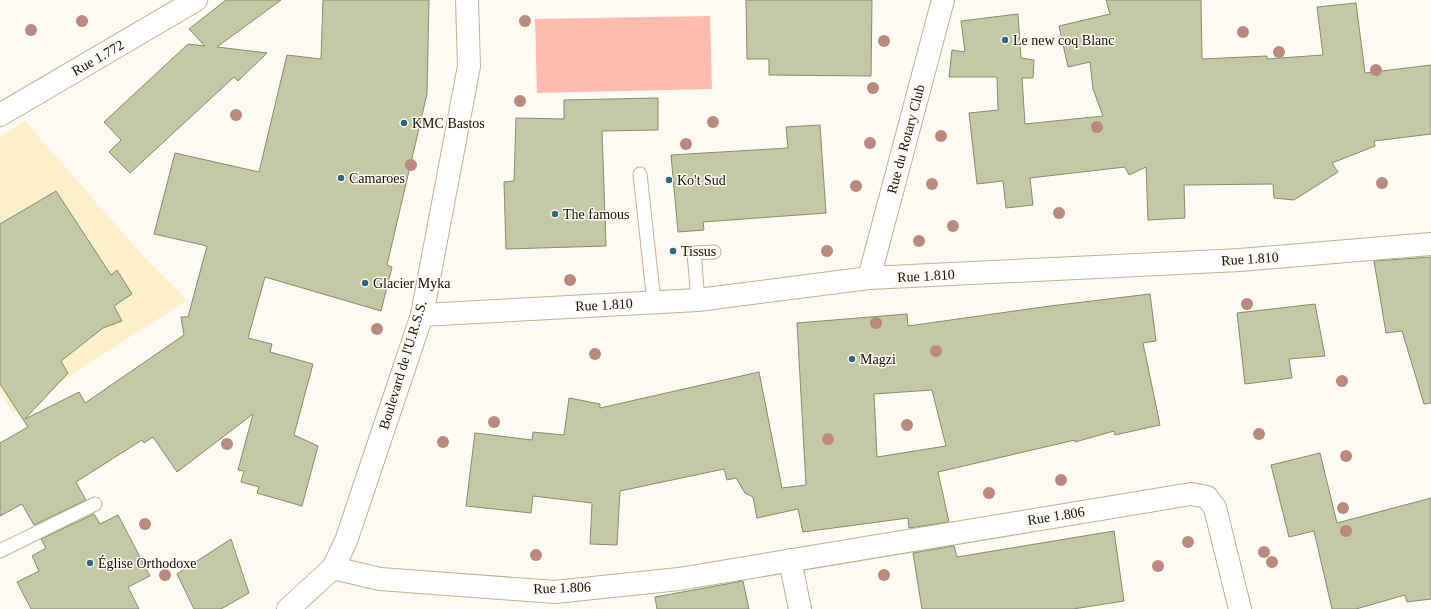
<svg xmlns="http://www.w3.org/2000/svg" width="1431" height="609" viewBox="0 0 1431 609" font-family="'Times New Roman',serif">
	<rect width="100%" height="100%" fill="#fcfaf2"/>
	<!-- built -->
	<polygon fill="#fef0cd" points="25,121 145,258 187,300 13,413 0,392 0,136"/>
	<!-- green -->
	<polygon fill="#fdbcae" points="710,16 712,89 537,93 535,19"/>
	<!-- building -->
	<g fill="#c2c9a4" stroke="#878d6a" fill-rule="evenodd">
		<polygon points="226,0 281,0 217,47 267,53 238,81 234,77 130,173 109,152 121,140 104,122 188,44 205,46 189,29"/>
		<polygon points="323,0 429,0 427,94 387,265 392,267 381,311 265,277 248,338 272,344 270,352 313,364 294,435 318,446 302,506 257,493 259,487 241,482 244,471 238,470 253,414 177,472 153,437 144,443 142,440 76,482 86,500 34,525 22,504 0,516 0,443 28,427 0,384 0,224 56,191 111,275 117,270 132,294 114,306 122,321 103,328 61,361 68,373 25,419 79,392 85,403 184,335 181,317 188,317 207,246 154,234 175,153 259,172 287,55 321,59"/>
		<polygon points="746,0 872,0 871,76 769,75 769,59 747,59"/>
		<polygon points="1106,0 1201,0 1202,59 1267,56 1267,59 1323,55 1317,7 1356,3 1365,73 1431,65 1431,134 1374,141 1375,146 1332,163 1338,172 1294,200 1274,198 1273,184 1184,185 1185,218 1148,220 1146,167 1129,175 1125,167 1030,178 1033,205 1006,208 1003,181 977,184 969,113 998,110 997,77 949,77 952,50 965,52 961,21 1018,14 1021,58 1034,60 1033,78 1022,78 1025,124 1103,116 1093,89 1090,62 1068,67 1059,26 1110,14"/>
		<polygon points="658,98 658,130 602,131 606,246 506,249 504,182 514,181 516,118 564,119 564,100"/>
		<polygon points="820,125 826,213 703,222 704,230 678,232 671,155 788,148 786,127"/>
		<polygon points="1431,257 1431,403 1424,404 1402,331 1386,333 1374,261"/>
		<path d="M1150,294l6,47 -13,2 17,82 -45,10 -1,-4 -39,11v-2l-137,32 11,50 -40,6 -1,-10 -105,14 -5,-23 -41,9 -4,-21 -8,-4 -9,-15 -9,2 -3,-11 -104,22 -3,54 -27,-1 2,-41 -59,-7 -2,17 -65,-7 9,-73 57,7 1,-8 31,3 5,-37 31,6v4l159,-36 23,116 24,-3 -9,-162 110,-9 1,12 142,-20zM932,390l14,56 -69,11 -3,-63z"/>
		<polygon points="1315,304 1325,356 1289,359 1292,378 1245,384 1237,313"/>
		<polygon points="1320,453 1337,523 1431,498 1431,599 1407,602 1405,595 1356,609 1332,609 1314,531 1289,537 1271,465"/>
		<polygon points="94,514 100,524 118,515 150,576 128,587 139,609 31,609 17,582 39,571 32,556 46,548 41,539"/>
		<polygon points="1114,531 1124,601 1073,609 922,609 913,553 954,546 957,557"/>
		<polygon points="231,539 249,593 221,609 194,609 177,574"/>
		<polygon points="743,581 749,609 657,609 655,597"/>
	</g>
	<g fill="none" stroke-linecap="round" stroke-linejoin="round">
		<defs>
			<g id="service">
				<polyline points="640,174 654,302"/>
				<polyline points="698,300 694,253 714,252"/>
				<polyline points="0,551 95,504"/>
			</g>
			<g id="minor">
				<polyline points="0,115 196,0"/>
				<polyline points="869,278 943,0"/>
				<polyline points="790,560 800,609"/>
				<polyline points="333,568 380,579 555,592 679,579 1191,494 1207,497 1215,508 1240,609"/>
			</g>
			<g id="tertiary">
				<polyline points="422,315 698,300 869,278 1240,260 1431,244"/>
				<polyline points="288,609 333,568 346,541 422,315 469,66 467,0"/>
			</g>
		</defs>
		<!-- service casing -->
		<use href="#service" stroke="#c0b28f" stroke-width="15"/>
		<!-- minor casing -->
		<use href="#minor" stroke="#c0b28f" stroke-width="24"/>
		<!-- tertiary casing -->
		<use href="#tertiary" stroke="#c0b28f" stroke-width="24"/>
		<!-- service -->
		<use href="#service" stroke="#fff" stroke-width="13"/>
		<!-- minor -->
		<use href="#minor" stroke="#fff" stroke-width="22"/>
		<!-- tertiary -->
		<use href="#tertiary" stroke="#fff" stroke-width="22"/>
	</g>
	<!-- trees -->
	<g fill="#b98a7d">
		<circle cx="82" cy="21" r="6"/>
		<circle cx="525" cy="21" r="6"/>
		<circle cx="31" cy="30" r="6"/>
		<circle cx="1243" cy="32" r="6"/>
		<circle cx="884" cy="41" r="6"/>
		<circle cx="1279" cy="52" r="6"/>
		<circle cx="1376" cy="70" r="6"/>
		<circle cx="873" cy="88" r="6"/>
		<circle cx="520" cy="101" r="6"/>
		<circle cx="236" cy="115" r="6"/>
		<circle cx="713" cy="122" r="6"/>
		<circle cx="1097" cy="127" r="6"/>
		<circle cx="941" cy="136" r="6"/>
		<circle cx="870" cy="143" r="6"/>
		<circle cx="686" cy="144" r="6"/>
		<circle cx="411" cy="165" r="6"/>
		<circle cx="1382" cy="183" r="6"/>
		<circle cx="932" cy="184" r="6"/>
		<circle cx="856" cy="186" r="6"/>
		<circle cx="1059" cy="213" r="6"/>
		<circle cx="953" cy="226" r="6"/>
		<circle cx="919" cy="241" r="6"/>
		<circle cx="827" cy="251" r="6"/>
		<circle cx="570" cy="280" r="6"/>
		<circle cx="1247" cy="304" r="6"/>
		<circle cx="876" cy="323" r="6"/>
		<circle cx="377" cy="329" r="6"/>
		<circle cx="936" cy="351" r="6"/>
		<circle cx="595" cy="354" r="6"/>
		<circle cx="1342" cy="381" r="6"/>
		<circle cx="494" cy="422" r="6"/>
		<circle cx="907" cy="425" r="6"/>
		<circle cx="1259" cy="434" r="6"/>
		<circle cx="828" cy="439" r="6"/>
		<circle cx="443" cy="442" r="6"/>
		<circle cx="227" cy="444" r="6"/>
		<circle cx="1346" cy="456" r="6"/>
		<circle cx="1061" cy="480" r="6"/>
		<circle cx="989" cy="493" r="6"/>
		<circle cx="1343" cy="508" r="6"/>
		<circle cx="145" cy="524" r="6"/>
		<circle cx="1346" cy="531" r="6"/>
		<circle cx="1188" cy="542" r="6"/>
		<circle cx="1264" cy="552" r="6"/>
		<circle cx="536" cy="555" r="6"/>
		<circle cx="1272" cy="562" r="6"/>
		<circle cx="1158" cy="566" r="6"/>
		<circle cx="165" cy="575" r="6"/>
		<circle cx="884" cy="575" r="6"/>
	</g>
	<!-- markers -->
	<g fill="#2d6a81" stroke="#fcfaf2" stroke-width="1.5">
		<circle cx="1005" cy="40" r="4"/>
		<circle cx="404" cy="123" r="4"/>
		<circle cx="341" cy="178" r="4"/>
		<circle cx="669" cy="180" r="4"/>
		<circle cx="555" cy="214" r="4"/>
		<circle cx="673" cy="251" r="4"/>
		<circle cx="365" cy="283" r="4"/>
		<circle cx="852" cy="359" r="4"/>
		<circle cx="90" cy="563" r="4"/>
	</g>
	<g text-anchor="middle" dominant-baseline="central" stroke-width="3" stroke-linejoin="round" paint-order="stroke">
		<!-- poi labels -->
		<g font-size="14" fill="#140f04" stroke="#fcfaf2" text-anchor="start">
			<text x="1013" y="40">Le new coq Blanc</text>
			<text x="412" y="123">KMC Bastos</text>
			<text x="349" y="178">Camaroes</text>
			<text x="677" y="180">Ko't Sud</text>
			<text x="563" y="214">The famous</text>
			<text x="681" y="251">Tissus</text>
			<text x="373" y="283">Glacier Myka</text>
			<text x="860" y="359">Magzi</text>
			<text x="98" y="563">Église Orthodoxe</text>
		</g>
		<!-- street labels -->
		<g font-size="14" fill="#140f04" stroke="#fcfaf2">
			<text transform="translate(98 58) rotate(-30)">Rue 1.772</text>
			<text transform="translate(906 139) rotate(-75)">Rue du Rotary Club</text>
			<text transform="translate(1250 259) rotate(-4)">Rue 1.810</text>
			<text transform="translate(926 276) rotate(-3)">Rue 1.810</text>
			<text transform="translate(604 305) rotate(-3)">Rue 1.810</text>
			<text transform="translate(403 365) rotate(-73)">Boulevard de l'U.R.S.S.</text>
			<text transform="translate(1056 516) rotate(-9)">Rue 1.806</text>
			<text transform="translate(562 588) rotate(-2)">Rue 1.806</text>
		</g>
	</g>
</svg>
